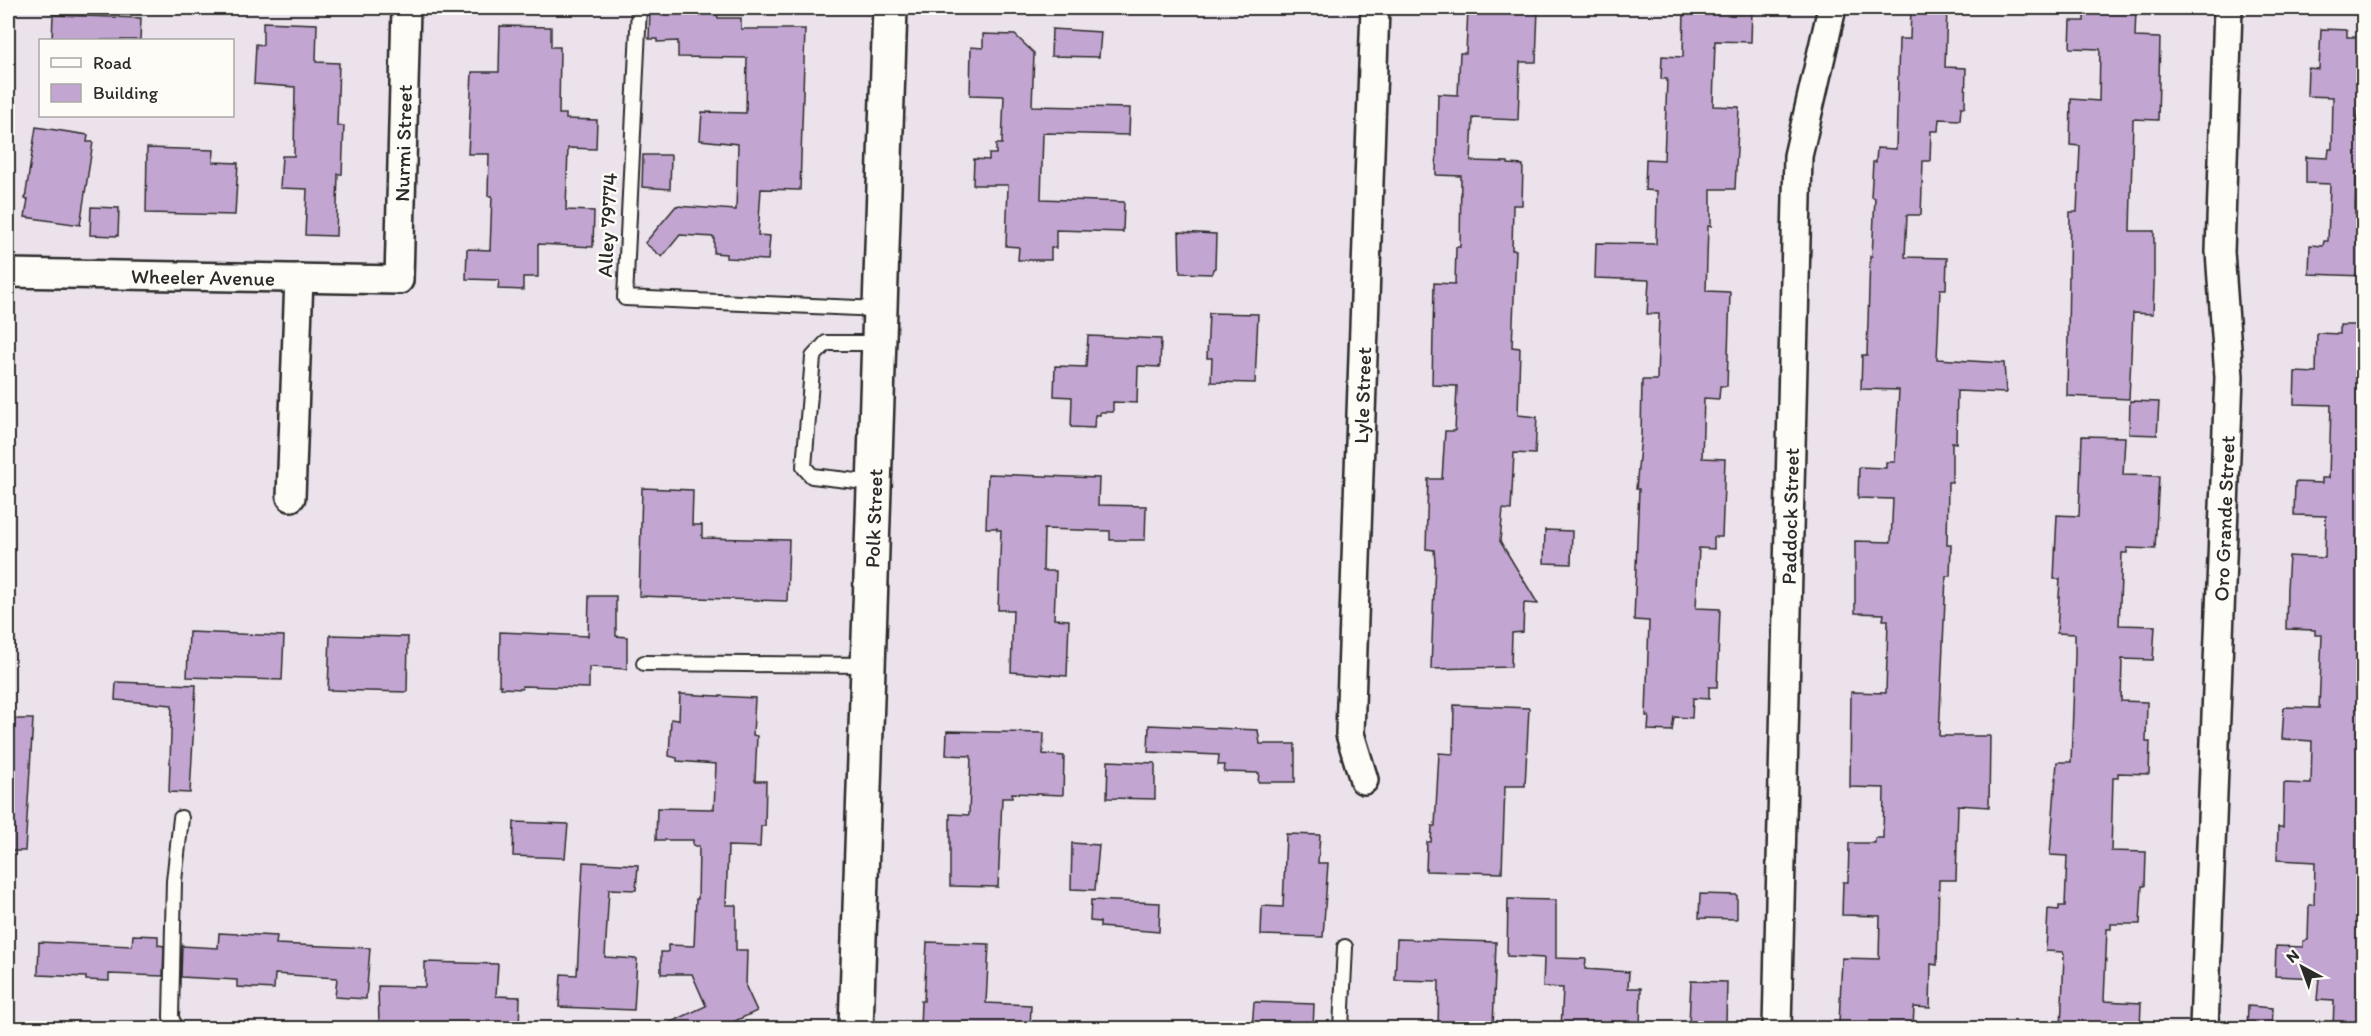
<svg xmlns="http://www.w3.org/2000/svg" width="2371" height="1036" viewBox="0 0 2371 1036" font-family="Itim,sans-serif">
	<rect width="100%" height="100%" fill="#ece2ec"/>
	<filter id="ink" filterUnits="userSpaceOnUse"><feTurbulence type="fractalNoise" baseFrequency=".0167" numOctaves="2"/><feDisplacementMap in="SourceGraphic" scale="12" xChannelSelector="R" yChannelSelector="G"/><feConvolveMatrix kernelMatrix="1 2 1 2 8 2 1 2 1" color-interpolation-filters="sRGB"/></filter>
	<g filter="url(#ink)">
		<!-- building -->
		<g fill="#c3a5d2" stroke="#2b2b2b" stroke-width="1.5">
			<polygon points="1468,8 1538,8 1536,62 1520,62 1518,120 1473,118 1471,161 1508,162 1508,164 1523,165 1522,205 1513,205 1512,250 1516,250 1512,347 1520,348 1518,415 1537,417 1535,454 1514,453 1511,510 1503,509 1500,541 1538,604 1524,603 1523,632 1512,633 1511,667 1431,669 1435,561 1434,550 1426,549 1428,479 1442,479 1445,431 1455,431 1457,386 1432,385 1434,283 1455,284 1456,247 1460,247 1461,176 1436,175 1438,94 1458,95 1460,53 1466,53"/>
			<polygon points="1684,8 1752,8 1751,42 1715,41 1713,106 1739,107 1735,189 1711,189 1711,226 1708,226 1706,291 1730,292 1727,386 1720,386 1719,399 1704,398 1702,458 1725,459 1722,537 1714,537 1714,549 1699,548 1696,608 1720,609 1717,687 1709,687 1709,699 1693,698 1692,718 1674,717 1672,731 1648,730 1649,716 1646,716 1649,621 1634,620 1639,489 1636,489 1641,436 1642,380 1657,380 1659,314 1647,314 1649,280 1595,278 1596,243 1656,244 1657,191 1645,190 1646,159 1664,160 1667,79 1661,79 1662,56 1683,57"/>
			<polygon points="1911,8 1947,8 1945,67 1966,68 1965,107 1961,107 1960,120 1939,119 1938,131 1931,131 1930,161 1923,161 1921,215 1907,215 1905,257 1947,258 1946,289 1940,289 1937,359 2004,363 2006,393 1957,391 1956,443 1952,442 1952,482 1948,482 1947,545 1951,545 1950,576 1946,576 1939,736 1990,736 1989,807 1958,805 1956,880 1939,880 1937,965 1931,964 1930,1008 1914,1007 1913,1026 1839,1024 1842,958 1879,959 1880,916 1842,915 1843,882 1848,882 1849,843 1875,843 1875,838 1883,838 1884,788 1850,787 1851,692 1886,693 1888,620 1883,620 1884,614 1855,613 1855,541 1891,542 1893,499 1858,498 1859,467 1886,468 1886,462 1895,462 1899,390 1861,389 1862,355 1867,355 1870,256 1872,256 1875,198 1871,197 1873,162 1876,162 1877,148 1896,149 1899,39 1910,39"/>
			<polygon points="2084,8 2136,8 2135,37 2160,38 2158,120 2133,119 2130,231 2154,231 2154,283 2153,314 2133,313 2129,399 2067,396 2070,212 2077,212 2080,146 2070,145 2071,99 2099,101 2100,49 2070,48 2071,21 2084,21"/>
			<polygon points="650,9 716,11 718,18 741,18 741,29 805,29 800,190 761,189 758,235 770,236 768,260 726,258 726,254 714,253 714,237 680,235 662,257 645,243 676,206 736,210 738,144 700,140 702,112 746,113 747,58 678,57 678,41 657,42 657,39 649,39"/>
			<polygon points="53,15 141,18 140,40 52,40"/>
			<polygon points="263,22 317,24 316,62 339,63 337,126 344,126 342,174 338,174 336,236 305,235 307,189 280,188 282,156 294,156 295,87 254,84 256,44 263,45"/>
			<polygon points="500,26 551,27 551,47 560,47 559,114 566,114 566,119 597,120 596,149 568,148 566,210 594,211 593,247 538,244 538,277 523,277 523,290 498,289 499,280 466,279 467,249 490,250 492,196 488,196 489,154 468,154 472,72 499,72"/>
			<polygon points="1052,29 1101,32 1099,57 1051,56"/>
			<polygon points="2321,29 2347,30 2347,37 2364,37 2364,85 2361,85 2356,127 2364,127 2364,173 2356,172 2355,214 2364,215 2364,276 2309,274 2310,245 2323,246 2324,241 2328,241 2330,184 2306,183 2306,157 2328,158 2329,149 2332,149 2333,97 2307,96 2308,68 2319,69"/>
			<polygon points="983,34 1015,35 1034,53 1032,106 1130,108 1129,135 1043,133 1041,199 1124,202 1123,232 1056,230 1056,248 1051,248 1051,260 1018,260 1019,247 1006,246 1008,185 973,185 974,159 989,160 989,154 996,154 996,144 1002,144 1004,96 970,95 971,47 983,48"/>
			<polygon points="36,127 88,135 87,142 93,142 80,225 25,217 28,199 25,199"/>
			<polygon points="147,148 214,150 213,162 238,163 235,215 146,213"/>
			<polygon points="643,155 671,155 670,189 642,187"/>
			<polygon points="91,207 119,208 118,236 90,235"/>
			<polygon points="1179,232 1216,234 1215,268 1213,269 1212,274 1180,273"/>
			<polygon points="1209,313 1258,314 1255,383 1211,382 1212,358 1207,358"/>
			<polygon points="2340,325 2364,325 2364,797 2359,797 2359,854 2364,854 2364,977 2360,977 2359,1029 2333,1029 2334,1001 2317,1000 2319,978 2275,976 2276,946 2303,947 2303,941 2308,940 2309,905 2314,905 2315,862 2277,860 2278,827 2283,827 2284,783 2311,784 2312,741 2282,739 2284,707 2319,708 2322,635 2315,635 2315,630 2286,629 2287,588 2289,556 2325,558 2326,516 2294,515 2295,482 2322,483 2322,478 2329,478 2331,405 2294,404 2295,372 2316,373 2317,333 2340,334"/>
			<polygon points="1088,336 1161,339 1160,367 1138,366 1137,403 1113,402 1113,412 1100,412 1100,415 1095,415 1094,428 1071,427 1072,397 1054,396 1055,366 1086,367"/>
			<polygon points="2130,401 2159,402 2157,435 2129,434"/>
			<polygon points="2082,436 2125,437 2123,475 2159,476 2155,549 2127,548 2127,553 2122,553 2119,625 2155,626 2153,660 2122,659 2121,701 2147,702 2146,742 2150,742 2149,774 2118,773 2118,778 2113,778 2111,851 2146,852 2145,886 2142,886 2140,924 2111,924 2111,929 2107,929 2104,1001 2141,1003 2140,1029 2061,1029 2064,955 2063,952 2046,951 2048,909 2059,910 2059,906 2065,906 2067,856 2050,855 2057,762 2071,762 2075,656 2075,634 2057,633 2060,579 2054,579 2057,515 2079,516"/>
			<polygon points="988,474 1099,478 1098,505 1146,506 1145,540 1110,540 1110,531 1044,529 1043,571 1056,571 1054,619 1069,620 1067,676 1011,672 1013,610 998,610 1001,530 997,530 997,528 986,528"/>
			<polygon points="642,488 693,490 692,525 702,525 702,538 789,540 787,601 639,596"/>
			<polygon points="1545,530 1572,531 1571,564 1544,563"/>
			<polygon points="589,596 616,596 616,636 627,637 627,669 589,667 589,688 522,686 522,689 501,688 501,685 499,685 500,632 588,636"/>
			<polygon points="189,632 284,636 282,680 187,677"/>
			<polygon points="330,635 408,637 407,692 328,690"/>
			<polygon points="116,682 196,685 190,793 169,792 172,705 115,700"/>
			<polygon points="680,694 755,698 753,735 757,736 755,781 766,781 765,826 761,826 760,847 728,846 726,905 736,905 736,950 747,950 746,987 757,1011 718,1029 656,1029 706,1006 692,974 661,974 661,952 668,952 668,945 694,946 696,899 698,899 699,846 693,846 693,840 656,840 657,808 714,809 716,764 677,761 677,758 669,756 671,719 679,720"/>
			<polygon points="1454,705 1529,708 1525,786 1505,786 1502,873 1426,871 1427,842 1431,842 1432,826 1435,826 1439,753 1453,754"/>
			<polygon points="8,719 33,719 25,851 8,851"/>
			<polygon points="1149,725 1258,730 1260,744 1295,744 1295,782 1258,782 1259,773 1224,772 1225,765 1218,765 1219,755 1148,752"/>
			<polygon points="947,731 1044,733 1043,754 1064,756 1063,795 1012,793 1012,798 1002,798 998,887 950,886 950,814 969,815 971,756 946,755"/>
			<polygon points="1108,761 1155,763 1155,799 1107,798"/>
			<polygon points="514,822 568,824 565,858 513,856"/>
			<polygon points="1286,834 1320,835 1318,863 1328,863 1323,937 1261,935 1262,906 1283,907"/>
			<polygon points="1072,843 1099,845 1095,890 1071,889"/>
			<polygon points="583,862 638,865 636,890 609,889 605,957 637,959 634,1010 559,1007 561,974 577,975"/>
			<polygon points="1700,894 1737,895 1737,919 1699,918"/>
			<polygon points="1508,899 1556,900 1556,958 1586,959 1585,969 1629,972 1628,988 1641,988 1640,1029 1561,1029 1563,988 1543,987 1544,958 1507,956"/>
			<polygon points="1091,900 1160,903 1159,932 1100,927 1100,922 1090,921"/>
			<polygon points="219,933 277,936 276,944 370,948 366,999 335,997 337,978 275,974 274,989 237,987 237,980 181,977 182,946 218,948"/>
			<polygon points="133,935 158,936 158,945 164,946 163,976 109,974 109,981 86,980 86,977 38,975 39,942 132,946"/>
			<polygon points="1397,939 1496,942 1493,1029 1438,1029 1439,981 1395,980"/>
			<polygon points="927,942 989,944 986,1003 1031,1005 1030,1029 920,1029 921,1001 924,1001"/>
			<polygon points="425,962 498,964 496,996 520,997 519,1029 379,1025 378,986 425,987"/>
			<polygon points="1691,981 1727,982 1726,1024 1689,1023"/>
			<polygon points="1254,1002 1314,1004 1313,1029 1252,1029"/>
			<polygon points="2248,1006 2273,1008 2272,1029 2247,1029"/>
		</g>
		<g fill="none" stroke-linecap="round" stroke-linejoin="round">
			<defs>
				<g id="service">
					<polyline points="639,8 625,298 880,309"/>
					<polyline points="874,483 812,476 804,467 813,357 826,343 877,343"/>
					<polyline points="644,663 868,665"/>
					<polyline points="175,1028 171,1017 174,881 181,818"/>
					<polyline points="1341,1028 1345,947"/>
				</g>
				<g id="minor">
					<path id="s1" d="M8,273l391,7 7,-272"/>
					<polyline points="291,497 299,278"/>
					<path id="s2" d="M1364,780l-14,-46 25,-726"/>
					<path id="s3" d="M1777,1028l21,-872 34,-148"/>
					<path id="s4" d="M2204,1028l25,-651 -9,-125 8,-244"/>
				</g>
				<g id="tertiary">
					<path id="s5" d="M856,1028l34,-1020"/>
				</g>
			</defs>
			<!-- service casing -->
			<use href="#service" stroke="#2b2b2b" stroke-width="18"/>
			<!-- minor casing -->
			<use href="#minor" stroke="#2b2b2b" stroke-width="32"/>
			<!-- tertiary casing -->
			<use href="#tertiary" stroke="#2b2b2b" stroke-width="38"/>
			<!-- service -->
			<use href="#service" stroke="#fdfcf7" stroke-width="14"/>
			<!-- minor -->
			<use href="#minor" stroke="#fdfcf7" stroke-width="27"/>
			<!-- tertiary -->
			<use href="#tertiary" stroke="#fdfcf7" stroke-width="33"/>
		</g>
	</g>
	<g text-anchor="middle" dominant-baseline="central" stroke-width="5" stroke-linejoin="round" paint-order="stroke">
		<!-- street labels -->
		<g font-size="21" fill="#2b2b2b" stroke="#fdfcf7">
			<text stroke="none"><textPath href="#s1" startOffset="528">Nurmi Street</textPath></text>
			<text transform="translate(607 225) rotate(-87)">Alley 79774</text>
			<text stroke="none"><textPath href="#s1" startOffset="195">Wheeler Avenue</textPath></text>
			<text stroke="none"><textPath href="#s2" startOffset="387">Lyle Street</textPath></text>
			<text stroke="none"><textPath href="#s3" startOffset="512">Paddock Street</textPath></text>
			<text stroke="none"><textPath href="#s5" startOffset="510">Polk Street</textPath></text>
			<text stroke="none"><textPath href="#s4" startOffset="510">Oro Grande Street</textPath></text>
		</g>
	</g>
	<!-- margin -->
	<rect width="2371" height="1036" fill="none" stroke="#fdfcf7" stroke-width="30"/>
	<rect x="15" y="15" width="2341" height="1006" fill="none" stroke="#2b2b2b" stroke-width="2" filter="url(#ink)"/>
	<!-- legend -->
	<rect x="39" y="39" width="195" height="78" fill="#fdfcf7" stroke="#a9a8a5" stroke-width="1.5"/>
	<rect x="51" y="58" width="30" height="9" fill="#fdfcf7" stroke="#a9a8a5" stroke-width="1.5"/>
	<text x="93" y="69" font-size="18" fill="#2b2b2b">Road</text>
	<rect x="51" y="84" width="30" height="18" fill="#c3a5d2" stroke="#a9a8a5" stroke-width="1.5"/>
	<text x="93" y="99" font-size="18" fill="#2b2b2b">Building</text>
	<!-- north arrow -->
	<g transform="translate(2302 967) rotate(319)" stroke="#fdfcf7" stroke-width="4.5" paint-order="stroke">
	<path d="M0-4.5L10 22L0 15L-10 22Z" fill="#2b2b2b"/>
	<text y="-9" font-size="16" font-weight="bold" text-anchor="middle" fill="#2b2b2b">N</text>
	</g>
</svg>
